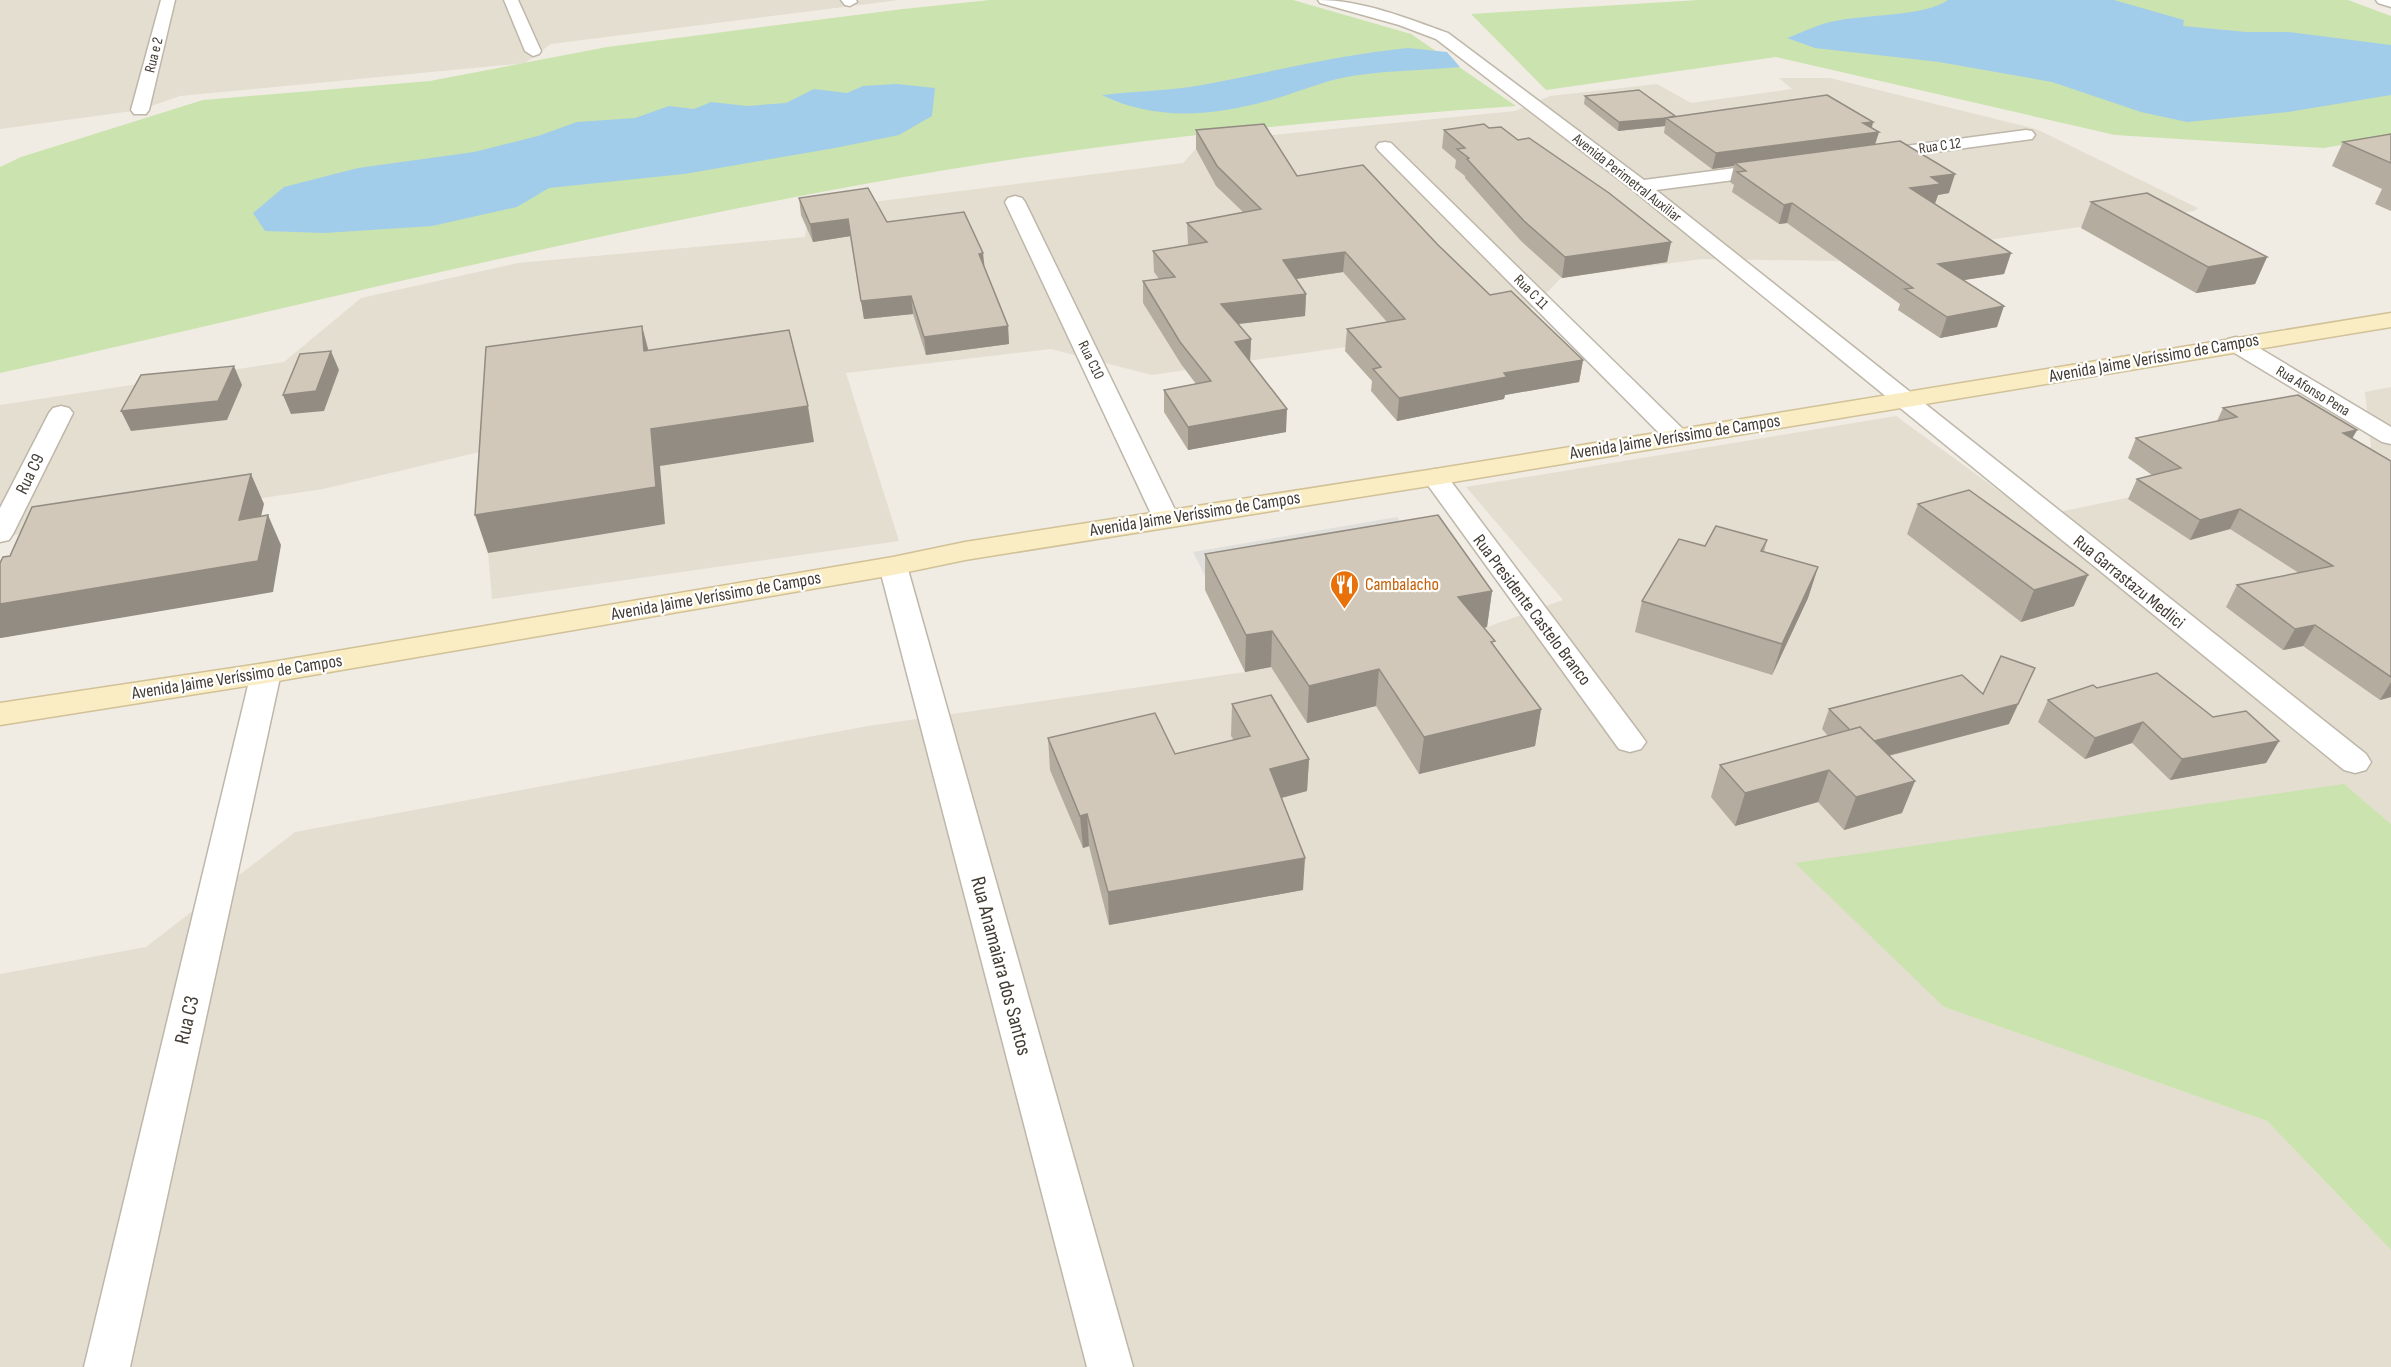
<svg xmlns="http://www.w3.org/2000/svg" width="2391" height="1367" viewBox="0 0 2391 1367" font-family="'Sofia Sans Condensed',sans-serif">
	<rect width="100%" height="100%" fill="#f0ece3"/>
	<!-- residential -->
	<g fill="#e4ded1">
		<polygon points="0,0 899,0 551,44 525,63 180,96 140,110 0,129"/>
		<polygon points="1779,78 1830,78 2036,129 2198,208 2194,211 1838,261 1702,259 1561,278 1518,322 1152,375 1051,349 846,373 899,541 492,599 488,553 488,450 323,489 0,537 0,405 284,362 361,298 518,263 805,237 809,210 1183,163 1202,142 1515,111 1550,96 1657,84 1691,103 1792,89"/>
		<polygon points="2391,387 2391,824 2344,785 1944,1007 2267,1121 2391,1250 2391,1367 0,1367 0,974 146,947 295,832 868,726 1245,672 1487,627 1563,600 1466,487 1896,416 2035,517 2371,447 2365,392"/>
	</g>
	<!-- green -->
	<g fill="#cbe3ae">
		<path d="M990,0h303l118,34 105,72c-216,15 -432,38 -646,77 -292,53 -580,125 -870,190v-206l21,-10 182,-57 227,-19 177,-34 296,-38z"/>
		<polygon points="1699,0 2348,0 2391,16 2391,136 2324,148 2115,135 1776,57 1546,90 1471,14"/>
		<polygon points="2344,784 2391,824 2391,1250 2267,1121 1944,1007 1795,863"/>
	</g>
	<!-- parking -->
	<polygon fill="#e1dfdb" points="1397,517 1418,547 1209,584 1193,552"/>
	<!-- water -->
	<g fill="#a2cdea">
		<path d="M1948,0h166l70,20 -1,6 64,6h42l102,13v50l-103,17 -101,10 -46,-10 -89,-30 -113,-20 -124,-14 -28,-10c16,-6 32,-14 48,-17 32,-7 88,-4 113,-21z"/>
		<path d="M1408,48l39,4 13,15c-40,4 -84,3 -123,12 -24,6 -47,16 -70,22 -55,15 -113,20 -165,-6 33,-4 67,-4 100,-10 69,-13 136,-30 206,-37z"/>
		<polygon points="897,84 935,88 932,116 899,135 835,148 684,174 549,188 517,207 432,226 325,233 265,231 253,213 284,187 358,168 474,152 538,136 577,122 635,118 669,106 694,109 711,102 747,106 786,103 814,89 847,93 863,86"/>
	</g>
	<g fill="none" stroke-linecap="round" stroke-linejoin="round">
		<defs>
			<g id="street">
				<polygon points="161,0 175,0 149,110 146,114 134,114 131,110"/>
				<polygon points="504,0 518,0 541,51 539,54 533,56 525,51"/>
				<polygon points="841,0 856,0 857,2 850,6 845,5"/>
				<path d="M1318,0c44,0 88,18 130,33l196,147 129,-17 7,2 2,4 -2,4 -7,2 -117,15 710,564 5,8 -5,8 -11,3 -11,-3 -711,-580 -197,-151 -37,-14 -79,-22z"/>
				<polygon points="2376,0 2391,0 2391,7 2378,3"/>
				<polygon points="2026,130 2032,131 2035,135 2032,139 1875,160 1869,159 1866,155 1869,151 1875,150"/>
				<polygon points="1385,142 1391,143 1685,431 1688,436 1685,441 1676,443 1667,441 1379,151 1376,147 1379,143"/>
				<polygon points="1015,196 1022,198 1025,202 1179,518 1175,524 1166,526 1157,524 1153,518 1005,202 1008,198"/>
				<polygon points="2236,337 2244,339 2391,427 2391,444 2382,442 2228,349 2225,344 2228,339"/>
				<polygon points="61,406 69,408 73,413 13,534 9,540 0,542 0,508 49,413 53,408"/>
				<polygon points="1435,469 1444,472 1641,735 1646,742 1641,749 1630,752 1619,749 1422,477 1426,472"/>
				<polygon points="893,558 903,560 907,566 1133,1367 1087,1367 879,566 883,560"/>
				<polygon points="266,664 277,666 281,673 130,1367 84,1367 251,673 255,666"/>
			</g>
			<polygon id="secondary" points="2391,313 2391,327 1435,485 965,560 893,575 266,683 0,725 0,703 266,663 893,557 965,542 1435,469"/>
		</defs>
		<!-- street casing -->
		<use href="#street" stroke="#beb7a9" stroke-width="3"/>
		<!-- secondary casing -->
		<use href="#secondary" stroke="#d1c198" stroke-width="3"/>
		<!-- street -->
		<use href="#street" fill="#fff" fill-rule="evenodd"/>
		<!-- secondary -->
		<use href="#secondary" fill="#fbedc3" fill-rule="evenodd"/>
	</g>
	<!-- wall -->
	<g fill="#b4ac9f">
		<polygon points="1585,96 1675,116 1873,122 1872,128 1875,145 1949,193 1938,195 1935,204 2011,253 2004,274 1963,280 1997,327 1940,338 1898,310 1900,304 1787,223 1779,224 1732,192 1734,185 1730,182 1734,166 1712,169 1664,133 1665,126 1618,131 1584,104"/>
		<polygon points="1489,128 1518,140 1671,242 1667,262 1562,278 1521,241 1465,178 1465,176 1455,168 1456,160 1442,148 1444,130"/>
		<polygon points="1196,130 1297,176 1438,245 1490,295 1583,360 1579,382 1505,395 1504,399 1397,421 1371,391 1372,381 1345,351 1347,329 1387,322 1343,272 1296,279 1306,294 1305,316 1238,324 1251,339 1250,361 1286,432 1188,450 1164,412 1164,390 1196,384 1181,364 1143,303 1143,281 1159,279 1154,272 1153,251 1189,245 1188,244 1187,223 1243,212 1216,186 1196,149"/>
		<polygon points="2391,134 2391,211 2375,204 2382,189 2332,166 2343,142"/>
		<polygon points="799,198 887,222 985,269 1008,326 1009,344 926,355 913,314 864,319 851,236 813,242 801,215"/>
		<polygon points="2091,202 2267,257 2255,284 2196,293 2081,228"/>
		<polygon points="2223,408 2357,430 2352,438 2391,461 2391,697 2380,700 2303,646 2283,650 2226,607 2237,585 2299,573 2230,529 2190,540 2128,499 2137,479 2152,475 2128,458 2136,438 2217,421"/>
		<polygon points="1918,504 2074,606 2021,622 1907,534"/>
		<polygon points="1767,540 1764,552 1818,567 1808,598 1772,675 1635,632 1642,601 1705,546"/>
		<polygon points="1205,554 1492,591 1487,627 1484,628 1494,646 1541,709 1535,746 1419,774 1376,706 1307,723 1271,667 1245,672 1205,590"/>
		<polygon points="2097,688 2213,717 2279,741 2266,763 2170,780 2132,743 2085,759 2038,722 2048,700"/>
		<polygon points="1232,704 1309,759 1307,791 1282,798 1303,890 1109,925 1089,846 1083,848 1050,770 1048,738 1175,754 1234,740 1231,736"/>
		<polygon points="1829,709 2009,724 1889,756 1902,813 1844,830 1818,802 1735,826 1711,797 1720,765 1828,736 1822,729"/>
	</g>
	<!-- shaded-wall -->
	<g fill="#928c82">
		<polygon points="1666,118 1665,126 1618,131 1619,122"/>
		<polygon points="1873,122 1870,133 1879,132 1874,148 1735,163 1734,166 1712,169 1716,153 1863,123"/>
		<polygon points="1955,174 1949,193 1938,195 1935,203 1904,207 1910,188 1931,177"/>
		<polygon points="1792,203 1787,223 1779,224 1784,205"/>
		<polygon points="848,219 851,236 813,242 810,224"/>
		<polygon points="1671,242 1667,262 1562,278 1565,257"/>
		<polygon points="1345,252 1343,272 1282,281 1283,260"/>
		<polygon points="983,253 985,271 979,254"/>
		<polygon points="2011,253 2004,274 1931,285 1938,264"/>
		<polygon points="2267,257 2255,284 2196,293 2208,267"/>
		<polygon points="1306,294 1305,316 1221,326 1221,304"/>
		<polygon points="911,296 913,314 864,319 861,301"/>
		<polygon points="2004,306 1997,327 1940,338 1947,317"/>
		<polygon points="642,326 651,360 644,351"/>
		<polygon points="1008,326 1009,344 926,355 924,337"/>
		<polygon points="1251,339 1250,361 1235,342"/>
		<polygon points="331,351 339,370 324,411 291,414 283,395"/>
		<polygon points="1583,360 1579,382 1505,395 1504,399 1397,421 1399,398 1504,373"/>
		<polygon points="234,366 242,385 227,420 131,431 121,411"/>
		<polygon points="808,406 814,442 660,466 665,524 488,553 475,515 651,429"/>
		<polygon points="1287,409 1286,432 1188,450 1188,427"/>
		<polygon points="2357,430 2346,450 2343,433"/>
		<polygon points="251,474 264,504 253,550 239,520"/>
		<polygon points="2240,509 2230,529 2190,540 2200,520"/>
		<polygon points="268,515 281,545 273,592 1,638 0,638 0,604"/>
		<polygon points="1818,567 1808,598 1772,675 1782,644"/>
		<polygon points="2088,575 2074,606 2021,622 2034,590"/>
		<polygon points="1492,591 1487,627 1454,633 1458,597"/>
		<polygon points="2315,625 2303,646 2283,650 2295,629"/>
		<polygon points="1272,631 1271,667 1245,672 1246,635"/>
		<polygon points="2035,668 2009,724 1856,764 1863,744 2018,704"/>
		<polygon points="1379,669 1376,706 1307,723 1309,686"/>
		<polygon points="2391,682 2391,697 2380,700"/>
		<polygon points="1541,709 1535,746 1419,774 1424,737"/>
		<polygon points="2143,722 2132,743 2085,759 2095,738"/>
		<polygon points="2279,741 2266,763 2170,780 2182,759"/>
		<polygon points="1309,759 1307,791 1269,801 1270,769"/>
		<polygon points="1829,770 1818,802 1735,826 1745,793"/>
		<polygon points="1915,781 1902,813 1844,830 1856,797"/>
		<polygon points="1087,814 1089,846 1083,848 1080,816"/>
		<polygon points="1305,858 1303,890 1109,925 1108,892"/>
	</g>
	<!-- building -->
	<g fill="#d1c8b9" stroke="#928c82" stroke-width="1.5">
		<polygon points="1639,90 1675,116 1666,118 1667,118 1619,122 1585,96"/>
		<polygon points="1827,95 1873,122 1863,123 1879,132 1716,153 1666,118"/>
		<polygon points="1264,124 1297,176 1363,165 1438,245 1490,295 1511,291 1583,360 1504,373 1507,377 1399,398 1373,369 1381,367 1347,329 1405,319 1345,252 1283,260 1306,294 1221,304 1251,339 1235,342 1287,409 1188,427 1164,390 1211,381 1180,342 1143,281 1175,277 1153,251 1207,242 1187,223 1261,209 1217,166 1196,130"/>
		<polygon points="1484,124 1489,128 1501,127 1518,140 1529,138 1609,193 1671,242 1565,257 1524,221 1467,159 1469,158 1457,149 1465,148 1444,130"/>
		<polygon points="2391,134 2391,163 2343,142"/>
		<polygon points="1900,141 1955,174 1931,177 1941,184 1910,188 2011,253 1938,264 2004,306 1947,317 1905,289 1913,288 1792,203 1784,205 1737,172 1746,171 1735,163"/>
		<polygon points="868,188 887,222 964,212 983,253 979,254 1008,326 924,337 911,296 861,301 848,219 810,224 799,198"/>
		<polygon points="2147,193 2267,257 2208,267 2091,202"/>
		<polygon points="642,326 644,351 789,330 808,406 651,429 656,487 475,515 486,347"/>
		<polygon points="331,351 316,391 283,395 300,354"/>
		<polygon points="234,366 218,401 121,411 141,375"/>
		<polygon points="2298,395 2357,430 2343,433 2391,461 2391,677 2315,625 2295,629 2237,585 2333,566 2240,509 2200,520 2137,479 2181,468 2136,438 2237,417 2223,408"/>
		<polygon points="251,474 239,520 268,515 258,561 0,604 0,563 3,557 10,556 32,507"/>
		<polygon points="1969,490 2088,575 2034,590 1918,504"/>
		<polygon points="1438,515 1492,591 1458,597 1495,641 1491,642 1541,709 1424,737 1379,669 1309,686 1272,631 1246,635 1205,554"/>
		<polygon points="1716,526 1767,540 1761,551 1818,567 1782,644 1642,601 1679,539 1705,546"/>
		<polygon points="2001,656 2035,668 2018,704 1874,741 1860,727 1850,730 1829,709 1962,675 1983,694"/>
		<polygon points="2157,673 2213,717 2246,711 2279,741 2182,759 2143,722 2095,738 2048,700 2093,685 2097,688"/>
		<polygon points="1271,695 1309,759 1270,769 1305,858 1108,892 1087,814 1080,816 1048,738 1155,713 1175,754 1250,736 1232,704"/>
		<polygon points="1860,727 1915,781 1856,797 1829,770 1745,793 1720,765"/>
	</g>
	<!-- icons -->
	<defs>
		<symbol id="restaurant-pin" viewBox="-11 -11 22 30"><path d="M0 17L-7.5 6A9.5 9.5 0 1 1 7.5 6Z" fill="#e8710a" stroke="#fff"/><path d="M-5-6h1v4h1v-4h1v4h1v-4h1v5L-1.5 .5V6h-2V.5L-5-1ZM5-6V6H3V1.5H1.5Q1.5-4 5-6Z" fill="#fff"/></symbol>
	</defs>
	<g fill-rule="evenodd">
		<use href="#restaurant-pin" x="1328" y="568" width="33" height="45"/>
	</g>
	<g text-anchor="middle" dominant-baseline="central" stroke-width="4.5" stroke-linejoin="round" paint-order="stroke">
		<!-- far-street labels -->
		<g font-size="15" fill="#423c34" stroke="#fff">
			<text transform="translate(154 55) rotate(-76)">Rua e 2</text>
			<text transform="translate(1940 146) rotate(-8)">Rua C 12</text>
			<text transform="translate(1627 178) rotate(38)">Avenida Perimetral Auxiliar</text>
			<text transform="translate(1531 292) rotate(45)">Rua C 11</text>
			<text transform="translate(1091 360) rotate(64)">Rua C10</text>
			<text transform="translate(2313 391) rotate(31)">Rua Afonso Pena</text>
		</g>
		<!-- street labels -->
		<g font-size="18" fill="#423c34" stroke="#fff">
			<text transform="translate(2154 358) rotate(-10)">Avenida Jaime Veríssimo de Campos</text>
			<text transform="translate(1675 437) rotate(-9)">Avenida Jaime Veríssimo de Campos</text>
			<text transform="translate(30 474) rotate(-64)">Rua C9</text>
			<text transform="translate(1195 514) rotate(-9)">Avenida Jaime Veríssimo de Campos</text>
			<text transform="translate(2129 582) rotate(39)">Rua Garrastazu Medlici</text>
			<text transform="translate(716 596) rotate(-10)">Avenida Jaime Veríssimo de Campos</text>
			<text transform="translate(1532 610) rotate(53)">Rua Presidente Castelo Branco</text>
			<text transform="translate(237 677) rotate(-9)">Avenida Jaime Veríssimo de Campos</text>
		</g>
		<!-- food labels -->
		<g font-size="18" fill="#c56008" stroke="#fff" text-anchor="start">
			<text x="1365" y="584">Cambalacho</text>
		</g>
		<!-- near-street labels -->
		<g font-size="21" fill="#423c34" stroke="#fff">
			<text transform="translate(1001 966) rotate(75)">Rua Anamaiara dos Santos</text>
			<text transform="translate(187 1020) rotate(-77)">Rua C3</text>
		</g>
	</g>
</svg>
